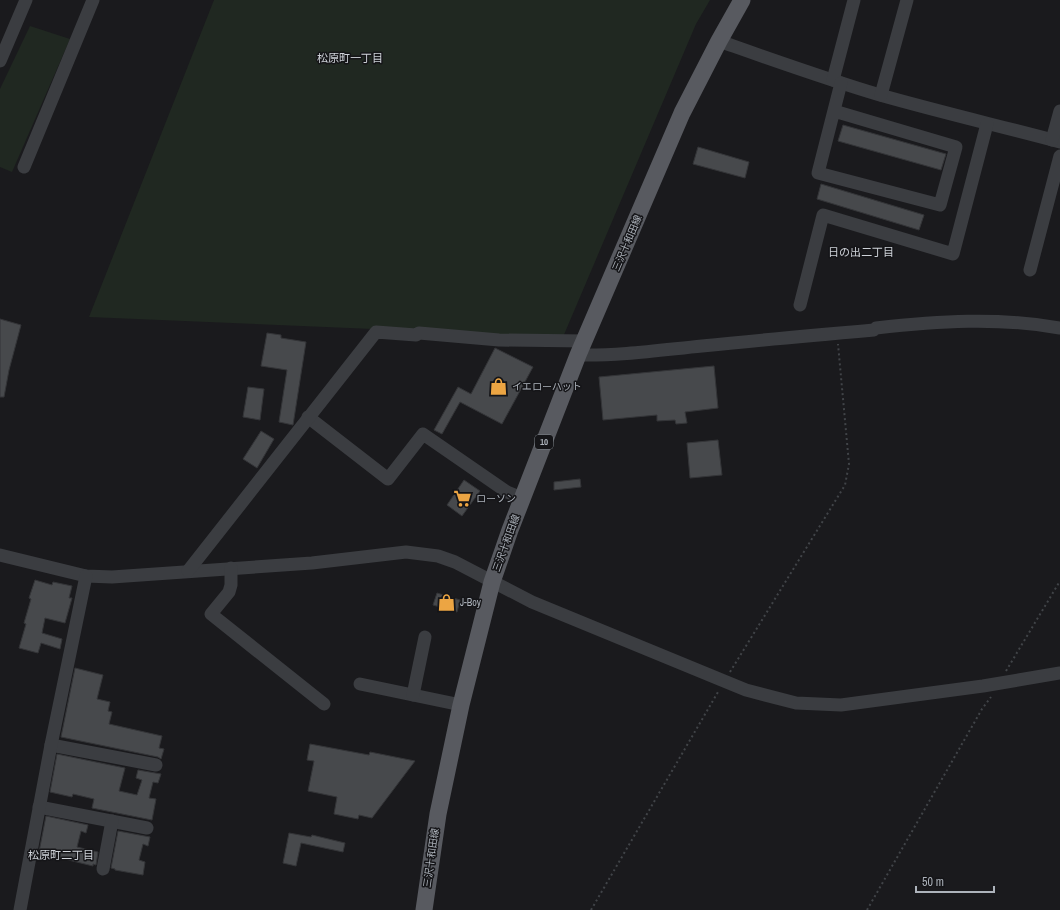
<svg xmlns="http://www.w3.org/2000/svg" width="1060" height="910" viewBox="0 0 1060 910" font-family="'Archivo Narrow','Noto Sans JP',sans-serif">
	<rect width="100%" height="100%" fill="#1a1a1d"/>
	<!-- green -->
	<g fill="#202821">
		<polygon points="214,0 710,0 696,24 563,337 89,317"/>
		<polygon points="30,26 70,39 12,172 0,167 0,89"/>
	</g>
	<!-- building -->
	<g fill="#47494c" stroke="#343538">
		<polygon points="843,125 946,154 941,170 838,141"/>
		<polygon points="698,147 749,162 745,178 693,164"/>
		<polygon points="821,184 924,215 919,230 817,199"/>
		<polygon points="0,319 21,325 9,370 4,397 0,397"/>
		<polygon points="267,333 281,335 281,338 306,342 293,425 279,422 287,370 261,366"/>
		<polygon points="495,348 533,367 502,424 460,402 442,434 434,430 458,387 471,394"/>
		<polygon points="714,366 718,408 685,412 687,423 676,424 675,420 657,421 657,415 603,420 599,377"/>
		<polygon points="248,387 264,389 260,420 243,417"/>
		<polygon points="261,431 274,439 257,468 243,459"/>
		<polygon points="718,440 722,475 690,478 687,443"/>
		<polygon points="580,479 581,487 554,490 554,482"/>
		<polygon points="464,480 480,491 462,516 447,505"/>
		<polygon points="35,580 52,585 53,582 72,586 69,598 72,598 65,623 45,618 42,633 62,639 60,649 41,643 38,653 19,648 26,624 24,623 31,599 29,598"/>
		<polygon points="437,593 460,600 457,612 433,605"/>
		<polygon points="75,668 103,675 97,699 110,702 108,711 112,712 109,724 162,736 159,748 164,749 161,759 158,757 61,737"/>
		<polygon points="310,744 369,755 370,752 415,761 372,818 359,815 358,819 334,814 337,797 308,791 314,761 307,760"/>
		<polygon points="57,754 125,768 119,791 137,795 142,780 136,778 138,770 161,774 158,783 153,782 149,798 156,799 152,820 92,808 94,799 73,794 72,797 50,792"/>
		<polygon points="46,816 88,825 86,833 81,831 77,847 98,852 96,865 93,864 93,866 40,853 40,852 39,852"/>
		<polygon points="118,831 150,837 148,846 143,844 139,860 145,862 143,875 115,870 115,869 111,868"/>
		<polygon points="289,833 311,837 312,835 345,843 343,852 301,843 296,866 283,863"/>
	</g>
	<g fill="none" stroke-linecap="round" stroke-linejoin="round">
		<!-- path -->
		<g stroke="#414448" stroke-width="2" stroke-dasharray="2 3" stroke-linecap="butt">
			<polyline points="1006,671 1060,581"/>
			<polyline points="730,672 845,485 849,464 838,344"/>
			<polyline points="591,910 718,692"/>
			<polyline points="867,910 982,709 991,697"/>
		</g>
		<!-- minor -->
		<g stroke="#3b3d41" stroke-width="13">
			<path d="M719,41c54,19 107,38 161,54 60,17 120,31 180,47"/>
			<polyline points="0,61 26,0"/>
			<polyline points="833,80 854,0"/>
			<polyline points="881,95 907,0"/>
			<polyline points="834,111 956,147 940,205 818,173 841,83"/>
			<polyline points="1052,140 1060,111"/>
			<polyline points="24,167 93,0"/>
			<polyline points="1030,270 1060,156"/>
			<polyline points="800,305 823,215 953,254 987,124"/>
			<path d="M578,355c41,1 83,-5 124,-9 58,-6 115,-11 172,-16l2,-2c61,-7 123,-11 184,0"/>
			<polyline points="308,417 388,479 423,434 507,492 522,498"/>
			<polyline points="0,555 86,576 112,577 312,563 406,552 438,556 455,562 532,602 724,681 746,690 796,703 841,705 983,686 1060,673"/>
			<polyline points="231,568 231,585 229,592 211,614 324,704"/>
			<polyline points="188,571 376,332 416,335 419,333 499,340 585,341"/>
			<polyline points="360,684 461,705"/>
			<polyline points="413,695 425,637"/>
			<polyline points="51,745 156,765"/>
			<polyline points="39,807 147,828"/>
			<polyline points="103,869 112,821"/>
			<polyline points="20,910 51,745 86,576"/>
		</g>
		<!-- major -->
		<polyline stroke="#585a60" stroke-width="17" points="424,910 438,814 461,705 492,582 510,530 578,355 682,113 719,41 742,0"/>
	</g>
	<!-- icons -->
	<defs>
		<symbol id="shop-bare" viewBox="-9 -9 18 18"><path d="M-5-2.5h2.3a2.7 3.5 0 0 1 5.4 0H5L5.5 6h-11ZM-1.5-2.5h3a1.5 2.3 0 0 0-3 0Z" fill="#eca543" stroke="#151518" stroke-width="2.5" paint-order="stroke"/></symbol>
		<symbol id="supermarket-bare" viewBox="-9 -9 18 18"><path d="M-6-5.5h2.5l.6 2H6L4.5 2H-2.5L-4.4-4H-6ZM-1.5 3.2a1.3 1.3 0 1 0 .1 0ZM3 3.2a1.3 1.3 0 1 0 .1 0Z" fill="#eca543" stroke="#151518" stroke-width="2.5" paint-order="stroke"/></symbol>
	</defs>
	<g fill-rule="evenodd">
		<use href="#shop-bare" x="486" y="374" width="25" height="25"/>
		<use href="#supermarket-bare" x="450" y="486" width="25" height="25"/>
		<use href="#shop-bare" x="434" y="590" width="25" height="25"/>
	</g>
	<g text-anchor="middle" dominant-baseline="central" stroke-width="3" stroke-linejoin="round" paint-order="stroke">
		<!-- shield labels -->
		<rect fill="#151518" stroke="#7f848a" stroke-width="1" x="535" y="435" width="18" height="14" rx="3"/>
		<g font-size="9" font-weight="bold" fill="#adb3bb">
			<text x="544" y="442">10</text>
		</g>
		<!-- street labels -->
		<g font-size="10" fill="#adb3bb" stroke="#151518">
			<text transform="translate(627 243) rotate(-67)">三沢十和田線</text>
			<text transform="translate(506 543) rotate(-70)">三沢十和田線</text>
			<text transform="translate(431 858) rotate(-82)">三沢十和田線</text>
		</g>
		<!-- poi labels -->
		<g font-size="10" fill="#adb3bb" stroke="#151518" text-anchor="start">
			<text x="512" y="386">イエローハット</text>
			<text x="476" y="498">ローソン</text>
			<text x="460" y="602">J-Boy</text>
		</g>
		<!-- neighbourhood labels -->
		<g font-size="11" fill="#ced2d8" stroke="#151518">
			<text x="350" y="58">松原町一丁目</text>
			<text x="861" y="252">日の出二丁目</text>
			<text x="61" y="855">松原町二丁目</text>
		</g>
	</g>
	<!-- scale -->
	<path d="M916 886v6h78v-6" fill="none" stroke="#adb3bb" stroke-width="2"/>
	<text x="922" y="886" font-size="12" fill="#adb3bb" stroke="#151518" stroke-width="3" paint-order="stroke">50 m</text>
</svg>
